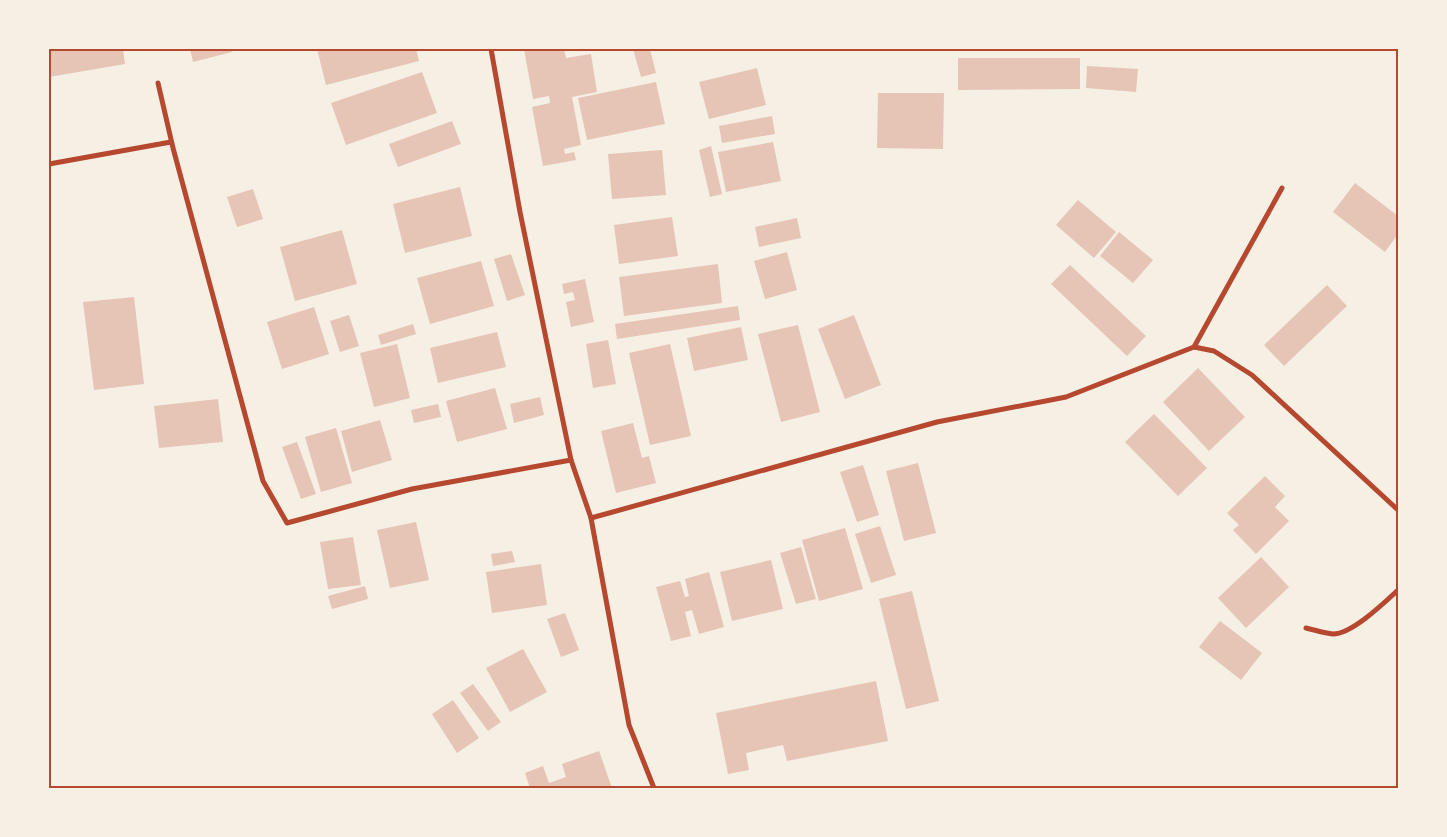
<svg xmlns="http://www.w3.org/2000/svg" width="1447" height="837" viewBox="0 0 1447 837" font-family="'Sofia Sans Condensed',sans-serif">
	<rect width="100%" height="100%" fill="#f6efe4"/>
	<!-- building -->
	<g fill="#e6c5b7">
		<polygon points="49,49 123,49 125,64 49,77"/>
		<polygon points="190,49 231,49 232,52 193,62"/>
		<polygon points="317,49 416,49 419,61 326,85"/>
		<polygon points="524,49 564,49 566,58 591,54 597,92 572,97 581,145 564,149 565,154 574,152 576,160 543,166 532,107 550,103 549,96 533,99"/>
		<polygon points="633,49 650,49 656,73 641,77"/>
		<polygon points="958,58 1080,58 1080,89 958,90"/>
		<polygon points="1087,66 1138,69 1136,92 1086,88"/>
		<polygon points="757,68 766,105 709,119 699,82"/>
		<polygon points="422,72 437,113 346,145 331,103"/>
		<polygon points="656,82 665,124 587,140 578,98"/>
		<polygon points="878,93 944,93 943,149 877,148"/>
		<polygon points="772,116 775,134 722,143 719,126"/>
		<polygon points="452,121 461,144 398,167 389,144"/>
		<polygon points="773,142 781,181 726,192 718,152"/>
		<polygon points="711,146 722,194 710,197 699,150"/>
		<polygon points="662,150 666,195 612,199 608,154"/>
		<polygon points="1355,183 1398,216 1398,234 1385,252 1333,212"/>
		<polygon points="460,187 472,236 405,253 393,204"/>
		<polygon points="253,189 263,219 237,227 227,197"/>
		<polygon points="1078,200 1116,232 1094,258 1056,225"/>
		<polygon points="672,217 678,256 619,264 614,225"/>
		<polygon points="797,218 801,238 759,247 755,227"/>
		<polygon points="342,230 357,284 295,301 280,247"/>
		<polygon points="1119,232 1153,260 1133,283 1100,256"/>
		<polygon points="787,252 797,290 765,299 754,261"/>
		<polygon points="511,254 525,295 507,301 494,259"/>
		<polygon points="481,261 494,306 430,324 417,278"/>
		<polygon points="718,264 722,303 624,316 619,277"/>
		<polygon points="1070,265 1146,336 1127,356 1051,284"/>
		<polygon points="585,279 594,322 571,327 566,302 575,300 573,292 564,294 562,284"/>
		<polygon points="1327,285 1347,306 1284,366 1264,345"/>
		<polygon points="134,297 144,384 94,390 83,302"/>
		<polygon points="738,306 740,320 617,339 615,324"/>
		<polygon points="314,307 329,354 282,369 267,322"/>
		<polygon points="349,315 359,346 340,352 330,321"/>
		<polygon points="854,315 881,385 845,399 818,329"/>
		<polygon points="413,324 416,334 381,345 378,335"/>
		<polygon points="798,325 820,412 781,422 758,334"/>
		<polygon points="741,327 748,360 694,371 687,338"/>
		<polygon points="497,332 506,367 438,383 430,348"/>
		<polygon points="608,340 616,384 593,388 586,344"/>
		<polygon points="397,344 410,398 374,407 360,353"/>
		<polygon points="670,344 691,436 650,445 629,353"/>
		<polygon points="1198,368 1245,417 1209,451 1163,402"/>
		<polygon points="495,388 507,429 457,442 446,401"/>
		<polygon points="540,397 544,415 514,423 510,404"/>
		<polygon points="218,399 223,442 159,448 154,406"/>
		<polygon points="438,404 441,417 414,423 411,410"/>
		<polygon points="1154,414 1207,468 1178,496 1125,442"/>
		<polygon points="380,420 392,460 352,472 341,431"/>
		<polygon points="633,423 642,458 649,456 656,483 616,493 601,431"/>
		<polygon points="336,428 352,483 321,492 305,437"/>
		<polygon points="297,442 316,494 301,499 282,447"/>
		<polygon points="918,463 936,533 904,541 886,471"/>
		<polygon points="863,465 879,515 857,522 840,472"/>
		<polygon points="1265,476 1285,496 1275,507 1289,521 1256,554 1233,530 1239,525 1227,513"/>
		<polygon points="416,522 429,580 390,588 377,530"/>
		<polygon points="880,526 896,575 871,583 855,534"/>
		<polygon points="845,528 863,589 819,601 802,540"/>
		<polygon points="353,537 361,585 328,589 320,542"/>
		<polygon points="801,547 816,599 796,604 780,553"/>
		<polygon points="512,551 515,562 493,566 491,554"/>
		<polygon points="1261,557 1289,587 1246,628 1218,598"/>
		<polygon points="771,560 783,609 732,621 720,572"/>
		<polygon points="541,564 547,605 492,613 486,572"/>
		<polygon points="709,572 724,627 699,634 692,610 685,612 691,636 671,641 656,587 680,581 685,597 689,596 685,579"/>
		<polygon points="365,586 368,599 332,609 328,596"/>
		<polygon points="912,591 939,701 906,709 879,599"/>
		<polygon points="565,613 579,650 561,657 547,619"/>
		<polygon points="1220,621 1262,653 1241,680 1199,647"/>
		<polygon points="523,649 547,692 510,712 486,668"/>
		<polygon points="876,681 888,741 787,761 783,745 746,753 749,770 728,774 716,713"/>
		<polygon points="473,684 501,722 488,731 460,693"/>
		<polygon points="453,700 479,738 457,753 432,714"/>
		<polygon points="599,751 612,788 530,788 525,773 543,766 549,783 566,777 562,764"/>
	</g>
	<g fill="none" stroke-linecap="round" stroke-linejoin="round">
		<!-- minor -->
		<g stroke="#b5482f" stroke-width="5">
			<polyline points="491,49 520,212 571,460 591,518 629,725 654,788"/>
			<polyline points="158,83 173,148 263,481 287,523 412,489 571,460"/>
			<polyline points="49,164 171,142"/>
			<polyline points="1194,347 1214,351 1252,375 1398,510"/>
			<polyline points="591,518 937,422 1066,397 1194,347 1282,188"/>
			<path d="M1306,628c9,2 18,5 27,6 19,0 52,-32 65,-44"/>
		</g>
	</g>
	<!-- border -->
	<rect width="1447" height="837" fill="none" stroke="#f6efe4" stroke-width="100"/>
	<rect x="50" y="50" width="1347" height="737" fill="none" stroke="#b5482f" stroke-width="2"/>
</svg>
